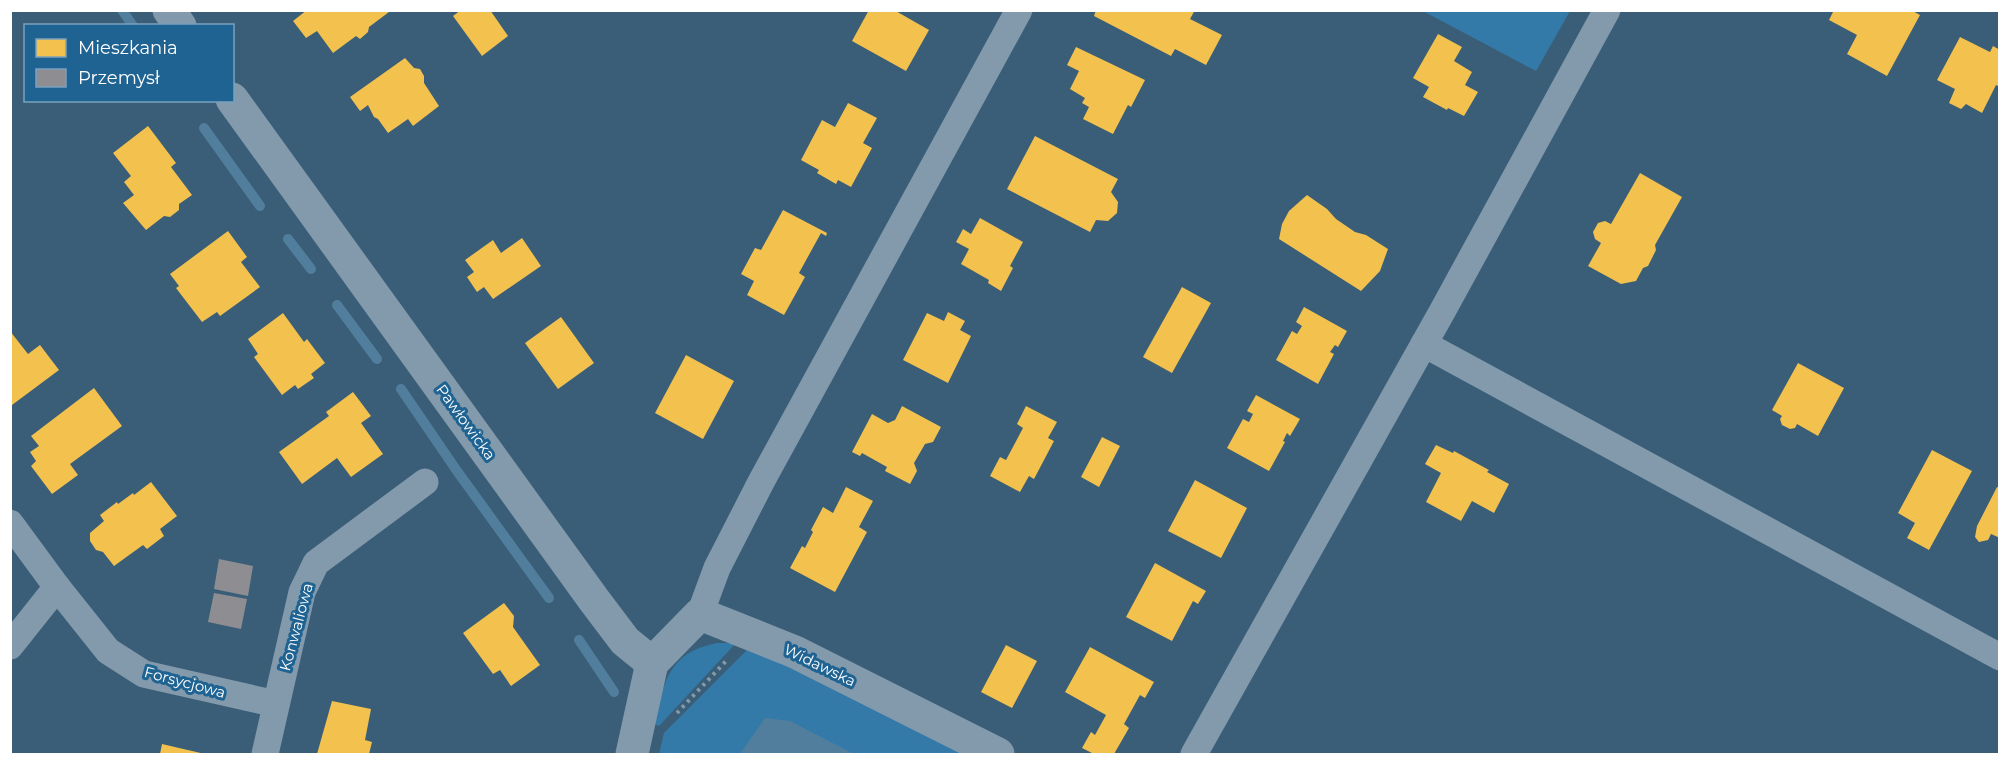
<svg xmlns="http://www.w3.org/2000/svg" width="2010" height="765" viewBox="0 0 2010 765" font-family="Montserrat,sans-serif">
	<rect width="100%" height="100%" fill="#3a5e78"/>
	<!-- green -->
	<g fill="#347aa8">
		<polygon points="1423,11 1570,11 1536,71"/>
		<path d="M717,643h19l-77,83 -4,-2c8,-42 14,-72 62,-81z"/>
		<polygon points="748,649 795,668 966,754 659,754 664,733"/>
	</g>
	<!-- water -->
	<polygon fill="#517e9d" points="765,718 790,721 854,754 740,754"/>
	<!-- homes -->
	<g fill="#f2c14e">
		<polygon points="307,10 387,10 389,12 369,27 368,32 360,39 356,36 333,53 317,31 306,38 293,21"/>
		<polygon points="461,10 490,10 508,36 482,56 453,16"/>
		<polygon points="869,10 894,10 929,30 906,71 852,41"/>
		<polygon points="1096,10 1195,10 1190,19 1222,35 1206,65 1175,49 1171,56 1094,16"/>
		<polygon points="1834,10 1911,10 1920,15 1887,76 1847,54 1857,35 1829,20"/>
		<polygon points="1438,34 1462,47 1454,61 1472,72 1465,85 1478,92 1464,116 1448,108 1447,110 1423,97 1429,87 1413,78"/>
		<polygon points="1960,37 1990,52 1993,46 2000,50 2000,87 1996,85 1982,113 1966,104 1961,109 1949,103 1955,89 1937,80"/>
		<polygon points="1076,47 1145,80 1131,107 1128,105 1113,134 1083,119 1089,107 1082,103 1085,98 1070,89 1079,71 1067,65"/>
		<polygon points="405,58 414,68 420,69 424,76 424,83 439,106 413,126 408,119 388,133 378,119 374,117 368,105 360,111 350,97"/>
		<polygon points="848,103 877,118 863,143 872,148 851,187 838,180 836,184 817,173 819,170 801,160 822,120 835,127"/>
		<polygon points="148,126 176,163 171,167 192,195 179,204 179,210 170,217 164,216 146,230 123,203 134,195 124,182 131,176 113,153"/>
		<polygon points="1035,136 1118,179 1111,192 1118,202 1117,213 1108,221 1096,220 1090,232 1007,189"/>
		<polygon points="1640,173 1682,197 1655,245 1656,250 1648,266 1643,268 1636,281 1621,284 1588,266 1601,243 1595,239 1593,232 1598,223 1605,221 1611,224"/>
		<polygon points="1307,195 1327,209 1336,219 1355,232 1366,235 1388,249 1380,271 1361,291 1279,239 1282,224 1289,211"/>
		<polygon points="783,210 827,233 826,236 821,233 799,273 805,277 784,315 747,295 754,281 741,274 755,248 761,250"/>
		<polygon points="980,218 1023,242 1010,266 1013,268 1001,291 988,283 989,280 961,264 969,249 956,242 963,229 971,234"/>
		<polygon points="228,231 247,257 241,262 260,287 220,316 217,312 202,322 176,288 179,286 170,274"/>
		<polygon points="522,238 541,266 493,299 484,287 477,292 467,277 474,272 465,260 493,240 501,253"/>
		<polygon points="1182,287 1211,303 1172,373 1143,357"/>
		<polygon points="1304,307 1347,331 1338,347 1335,345 1330,352 1334,354 1318,384 1276,360 1292,331 1297,334 1302,326 1296,322"/>
		<polygon points="948,312 965,321 960,330 971,336 948,383 903,360 927,313 944,321"/>
		<polygon points="283,313 304,342 307,339 325,363 311,374 314,378 298,389 295,385 282,395 254,357 258,354 248,339"/>
		<polygon points="561,317 594,363 558,389 525,343"/>
		<polygon points="10,331 28,354 40,345 59,370 12,405"/>
		<polygon points="686,355 734,381 703,439 655,413"/>
		<polygon points="1798,363 1844,388 1818,436 1797,424 1795,428 1790,429 1782,425 1780,419 1782,416 1772,410"/>
		<polygon points="94,388 122,426 70,464 78,475 52,494 31,466 36,461 30,452 39,446 31,436"/>
		<polygon points="353,392 371,416 361,423 383,454 351,477 337,458 302,484 279,452 329,416 326,412"/>
		<polygon points="1256,395 1300,419 1290,436 1287,433 1283,441 1285,442 1269,471 1227,448 1243,419 1249,422 1253,414 1247,411"/>
		<polygon points="902,406 941,427 933,442 925,444 914,463 917,471 910,484 885,471 887,467 862,453 860,456 852,452 872,414 888,423 895,420"/>
		<polygon points="1026,406 1057,422 1048,438 1054,441 1034,479 1029,476 1020,492 990,476 1000,457 1006,460 1023,428 1017,424"/>
		<polygon points="1102,437 1120,446 1099,487 1081,477"/>
		<polygon points="1436,445 1453,453 1454,451 1489,470 1487,472 1509,484 1494,513 1472,501 1461,521 1426,502 1441,473 1425,464"/>
		<polygon points="1932,450 1972,471 1929,550 1907,538 1915,523 1898,513"/>
		<polygon points="1195,480 1247,508 1221,558 1168,531"/>
		<polygon points="151,482 177,516 160,529 164,536 147,549 143,545 114,566 103,552 96,550 90,541 90,533 104,521 100,515 117,502 118,504 133,493 134,495"/>
		<polygon points="846,487 873,501 859,527 867,532 835,592 790,568 802,546 805,548 813,532 811,530 823,507 833,513"/>
		<polygon points="1997,487 2000,488 2000,538 1991,534 1988,540 1979,542 1975,537 1977,526"/>
		<polygon points="1155,563 1206,591 1198,604 1193,601 1172,641 1126,617"/>
		<polygon points="504,603 514,616 513,627 540,665 511,686 500,670 493,674 463,633"/>
		<polygon points="1006,645 1037,661 1012,708 981,692"/>
		<polygon points="1090,647 1154,682 1145,698 1140,695 1124,724 1129,728 1114,754 1094,754 1082,748 1091,732 1095,735 1106,715 1065,692"/>
		<polygon points="332,701 371,709 365,740 372,742 369,754 317,754"/>
		<polygon points="162,744 205,754 160,754"/>
	</g>
	<!-- industry -->
	<g fill="#8d8d92">
		<polygon points="219,559 253,566 248,596 214,589"/>
		<polygon points="214,593 247,599 241,629 208,622"/>
	</g>
	<g fill="none" stroke-linecap="round" stroke-linejoin="round">
		<!-- stream -->
		<g stroke="#517e9d" stroke-width="10">
			<polyline points="122,10 133,26"/>
			<polyline points="204,128 260,206"/>
			<polyline points="288,239 311,269"/>
			<polyline points="337,305 377,359"/>
			<polyline points="401,389 457,471 549,598"/>
			<polyline points="579,640 614,692"/>
		</g>
		<!-- path -->
		<polyline stroke="#829aab" stroke-width="4" stroke-dasharray="3 4.5" stroke-linecap="butt" points="677,713 727,660"/>
		<!-- minor -->
		<g stroke="#829aab" stroke-width="27">
			<polyline points="1424,344 2000,657"/>
			<polyline points="10,523 57,587 108,651 144,674 276,704"/>
			<polyline points="700,614 717,568 761,482 1019,10"/>
			<polyline points="10,646 57,587"/>
			<polyline points="265,754 302,592 316,563 425,482"/>
			<polyline points="1194,754 1443,310 1607,10"/>
		</g>
		<!-- tertiary -->
		<g stroke="#829aab" stroke-width="33">
			<polyline points="169,10 180,26"/>
			<polyline points="232,99 594,600 625,641 652,663"/>
			<polyline points="652,663 700,614 795,652 998,754"/>
			<polyline points="632,754 652,663"/>
		</g>
	</g>
	<g text-anchor="middle" dominant-baseline="central" stroke-width="6" stroke-linejoin="round" paint-order="stroke">
		<!-- street labels -->
		<g font-size="15" fill="#fff" stroke="#1f6393">
			<text transform="translate(466 422) rotate(54)">Pawłowicka</text>
			<text transform="translate(296 627) rotate(-75)">Konwaliowa</text>
			<text transform="translate(820 665) rotate(26)">Widawska</text>
			<text transform="translate(185 682) rotate(15)">Forsycjowa</text>
		</g>
	</g>
	<!-- border -->
	<rect width="2010" height="765" fill="none" stroke="#ffffff" stroke-width="24"/>
	<!-- legend -->
	<rect x="24" y="24" width="210" height="78" fill="#1f6393" stroke="#79a1be" stroke-width="1.5"/>
	<rect x="36" y="39" width="30" height="18" fill="#f2c14e" stroke="#79a1be" stroke-width="1.5"/>
	<text x="78" y="54" font-size="18" fill="#ffffff">Mieszkania</text>
	<rect x="36" y="69" width="30" height="18" fill="#8d8d92" stroke="#79a1be" stroke-width="1.5"/>
	<text x="78" y="84" font-size="18" fill="#ffffff">Przemysł</text>
</svg>
